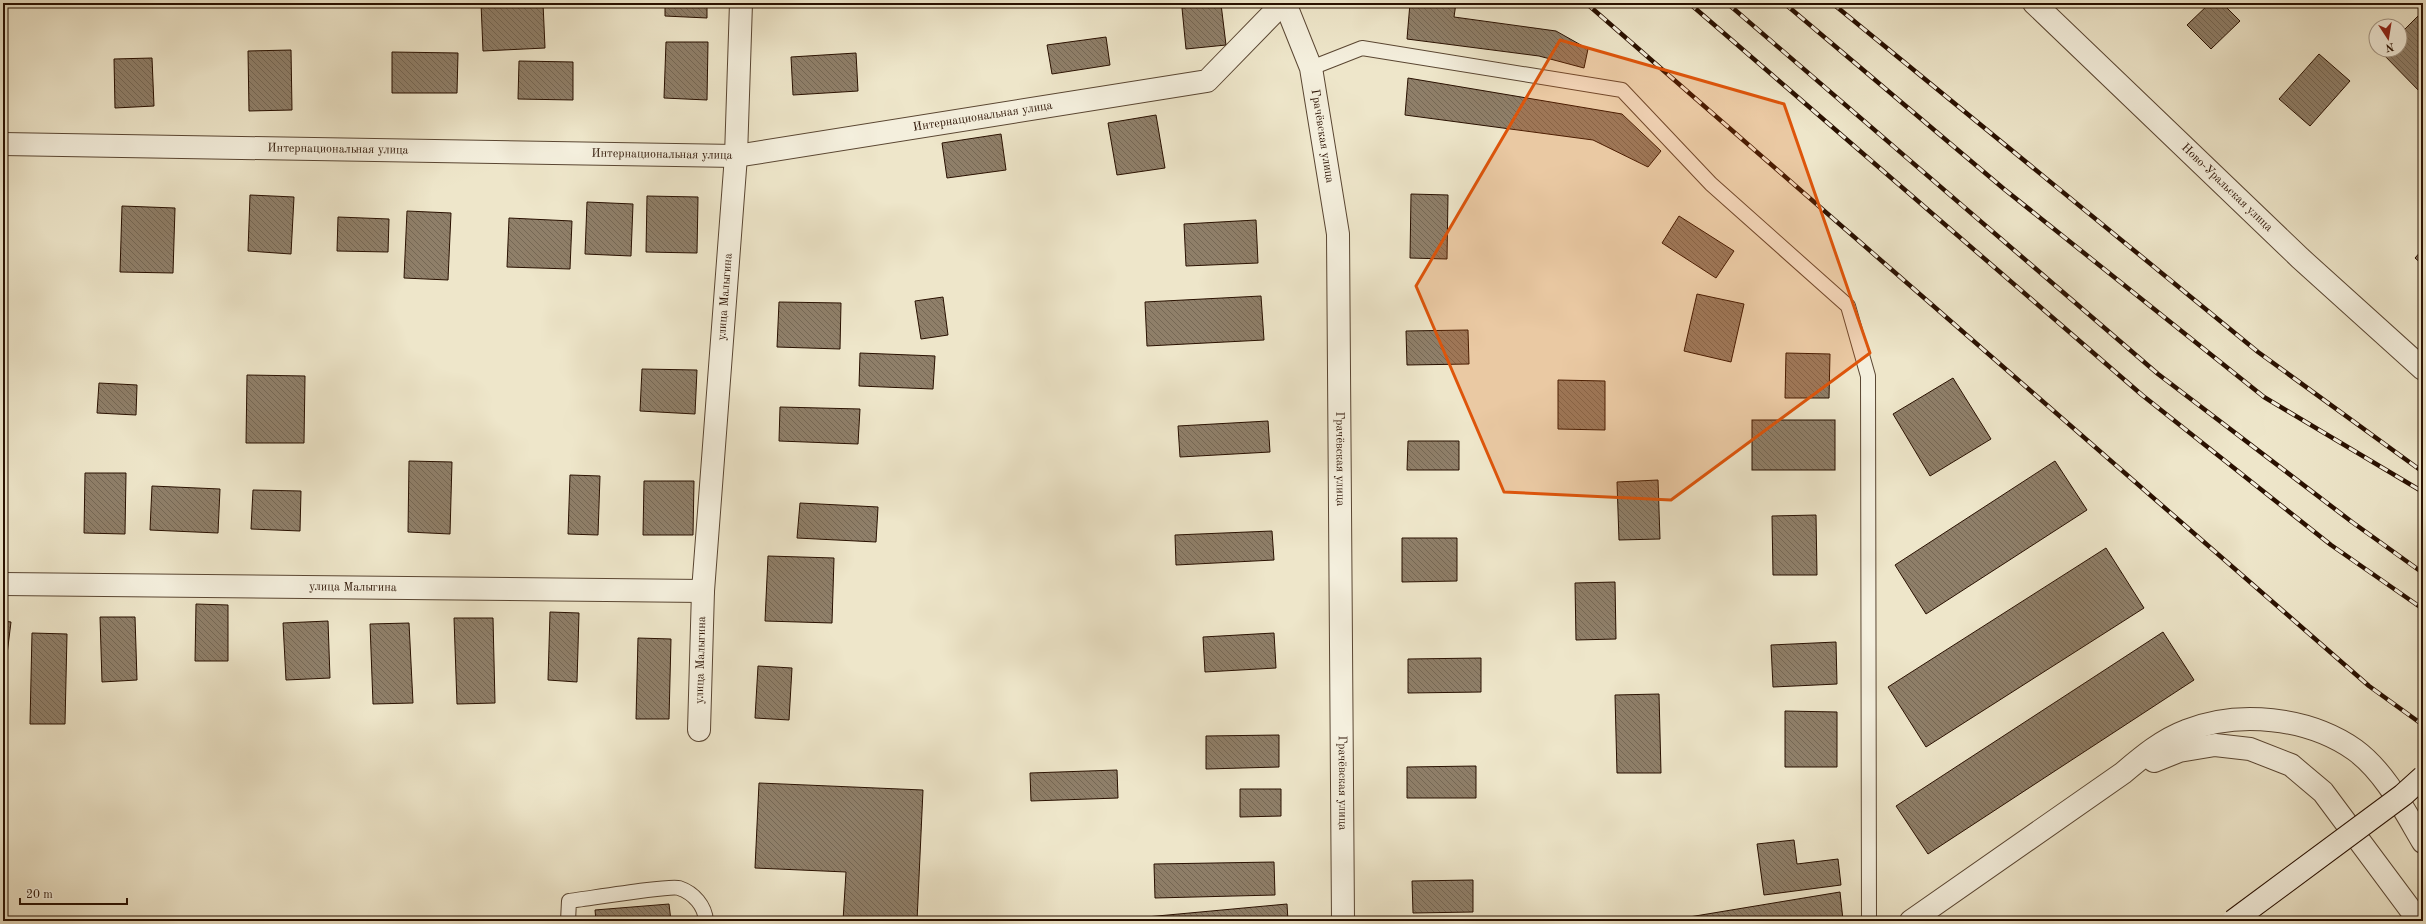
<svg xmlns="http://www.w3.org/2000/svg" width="2426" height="924" viewBox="0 0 2426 924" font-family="'Old Standard TT',serif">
	<defs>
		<pattern id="building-back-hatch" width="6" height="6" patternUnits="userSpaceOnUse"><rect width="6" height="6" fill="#8f7f69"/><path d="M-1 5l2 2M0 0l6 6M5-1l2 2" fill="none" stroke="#756754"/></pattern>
	</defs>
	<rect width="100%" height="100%" fill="#eee6ca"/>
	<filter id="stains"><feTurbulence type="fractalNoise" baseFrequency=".005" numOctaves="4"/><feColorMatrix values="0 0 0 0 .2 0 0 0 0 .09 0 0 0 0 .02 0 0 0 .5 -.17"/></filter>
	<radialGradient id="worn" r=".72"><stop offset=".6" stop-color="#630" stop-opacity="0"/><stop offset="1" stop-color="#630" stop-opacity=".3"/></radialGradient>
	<!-- building -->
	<g fill="url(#building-back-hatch)" stroke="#291000">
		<polygon points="481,3 543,3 545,48 483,51"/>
		<polygon points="665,3 707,3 707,18 665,16"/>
		<polygon points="1410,3 1456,3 1454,17 1556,31 1588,49 1584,68 1539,56 1407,39"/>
		<polygon points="2210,3 2222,3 2240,21 2211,49 2187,25"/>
		<polygon points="1221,4 1226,45 1186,49 1182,8"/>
		<polygon points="2419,15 2423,19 2423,95 2381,52 2384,50 2400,50 2400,34"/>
		<polygon points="1106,37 1110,65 1052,74 1047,45"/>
		<polygon points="666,42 708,42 707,100 664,98"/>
		<polygon points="291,50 292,110 249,111 248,51"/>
		<polygon points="392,52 458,53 457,93 392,93"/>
		<polygon points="856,53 858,91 793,95 791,57"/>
		<polygon points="2319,54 2350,81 2310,126 2279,99"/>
		<polygon points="152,58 154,106 115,108 114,59"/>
		<polygon points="519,61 573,62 573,100 518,99"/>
		<polygon points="1408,78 1622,114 1661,151 1648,167 1593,140 1405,115"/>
		<polygon points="1156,115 1165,168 1117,175 1108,123"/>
		<polygon points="1001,134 1006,170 947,178 942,143"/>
		<polygon points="1411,194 1448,195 1447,259 1410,258"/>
		<polygon points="250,195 294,197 291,254 248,251"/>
		<polygon points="647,196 698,197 697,253 646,252"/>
		<polygon points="587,202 633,204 631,256 585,254"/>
		<polygon points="122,206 175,208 173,273 120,272"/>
		<polygon points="407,211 451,213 448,280 404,278"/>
		<polygon points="1679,216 1734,251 1716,278 1662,243"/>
		<polygon points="338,217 389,219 388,252 337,251"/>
		<polygon points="509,218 572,221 570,269 507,267"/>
		<polygon points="1256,220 1258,263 1186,266 1184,224"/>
		<polygon points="2423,249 2423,265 2415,258"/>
		<polygon points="1697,294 1744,304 1731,362 1684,351"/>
		<polygon points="1261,296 1264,340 1147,346 1145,302"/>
		<polygon points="943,297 948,335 921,339 915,301"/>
		<polygon points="779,302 841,303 840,349 777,347"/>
		<polygon points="1468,330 1469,364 1407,365 1406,331"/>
		<polygon points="860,353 935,356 933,389 859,386"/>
		<polygon points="1786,353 1830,354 1829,398 1785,398"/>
		<polygon points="642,369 697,370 695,414 640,411"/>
		<polygon points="247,375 305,376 304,443 246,443"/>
		<polygon points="1953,378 1991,439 1930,476 1893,414"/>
		<polygon points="1558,380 1605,381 1605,430 1558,429"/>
		<polygon points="99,383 137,385 136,415 97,413"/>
		<polygon points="780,407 860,409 858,444 779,441"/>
		<rect x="1752" y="420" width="83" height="50"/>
		<polygon points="1268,421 1270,452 1180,457 1178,426"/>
		<polygon points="1408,441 1459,441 1459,470 1407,470"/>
		<polygon points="409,461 452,462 450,534 408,532"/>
		<polygon points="2055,461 2087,510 1926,614 1895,565"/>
		<polygon points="85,473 126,473 125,534 84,533"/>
		<polygon points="570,475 600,476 598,535 568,534"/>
		<polygon points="1658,480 1660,539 1619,540 1617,482"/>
		<polygon points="644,481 694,481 693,535 643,535"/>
		<polygon points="152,486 220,489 218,533 150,530"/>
		<polygon points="253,490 301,491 300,531 251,529"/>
		<polygon points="800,503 878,507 876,542 797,538"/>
		<polygon points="1816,515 1817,575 1773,575 1772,516"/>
		<polygon points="1272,531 1274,560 1176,565 1175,535"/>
		<polygon points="1402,538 1457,538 1457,581 1402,582"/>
		<polygon points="2106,548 2144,608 1926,747 1888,687"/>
		<polygon points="768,556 834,558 832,623 765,621"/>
		<polygon points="1615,582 1616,639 1576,640 1575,583"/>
		<polygon points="196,604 228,605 228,661 195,661"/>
		<polygon points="550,612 579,613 577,682 548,680"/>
		<polygon points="100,617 135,617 137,680 102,682"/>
		<polygon points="454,618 493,618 495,703 457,704"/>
		<polygon points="3,621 11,622 3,687"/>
		<polygon points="328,621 330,678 286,680 283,623"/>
		<polygon points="409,623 413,703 373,704 370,624"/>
		<polygon points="2163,632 2194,680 1928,854 1896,806"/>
		<polygon points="32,633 67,634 65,724 30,724"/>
		<polygon points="1274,633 1276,668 1205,672 1203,637"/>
		<polygon points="638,638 671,639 669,719 636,719"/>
		<polygon points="1836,642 1837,684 1773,687 1771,645"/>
		<polygon points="1481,658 1481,692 1408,693 1408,659"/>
		<polygon points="758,666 792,668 789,720 755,718"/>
		<polygon points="1659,694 1661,773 1617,773 1615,695"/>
		<polygon points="1785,711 1837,712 1837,767 1785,767"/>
		<polygon points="1279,735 1279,767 1206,769 1206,736"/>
		<polygon points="1476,766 1476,798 1407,798 1407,767"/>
		<polygon points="1117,770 1118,798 1031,801 1030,773"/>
		<polygon points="759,783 923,790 917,921 843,921 846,872 755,868"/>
		<polygon points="1240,789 1281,789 1281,816 1240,817"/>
		<polygon points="1794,840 1797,864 1838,859 1841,885 1764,895 1757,844"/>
		<polygon points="1274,862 1275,895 1155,898 1154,864"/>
		<polygon points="1473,880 1473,912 1413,913 1412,881"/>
		<polygon points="1840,892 1843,920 1839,921 1665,921"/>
		<polygon points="669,904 671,921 596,921 595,910"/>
		<polygon points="1287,904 1288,921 1103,921"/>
	</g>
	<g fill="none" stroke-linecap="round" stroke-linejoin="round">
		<defs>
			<g id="service">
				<polyline points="1311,68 1362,48 1622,90 1711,184 1848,306 1868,376 1869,921"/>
				<path d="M568,921l1,-20c17,-2 101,-16 110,-13 15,5 26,18 27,33"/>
			</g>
			<g id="minor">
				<path id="s1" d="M1285,3l26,65 27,166 5,687"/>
				<path id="s2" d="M2034,3l266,255 123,111"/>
				<path id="s3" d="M3,144l733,12 471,-75 76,-78"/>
				<path id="s4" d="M3,584l700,7"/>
				<path id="s5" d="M699,730l4,-139 33,-435 5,-153"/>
			</g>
			<g id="tertiary">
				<polyline points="2154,761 2179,751 2215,745 2250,749 2291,765 2323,792 2419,921"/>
				<path d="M1911,921l212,-148c19,-16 39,-33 63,-42 52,-21 122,-14 169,19 30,22 49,60 68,92"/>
			</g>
		</defs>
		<!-- service casing -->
		<use href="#service" stroke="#5a4632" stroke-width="16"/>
		<!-- minor casing -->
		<use href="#minor" stroke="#5a4632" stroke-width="24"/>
		<!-- tertiary casing -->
		<use href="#tertiary" stroke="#5a4632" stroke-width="24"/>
		<!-- service -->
		<use href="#service" stroke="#f4efdd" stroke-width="14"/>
		<!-- minor -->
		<use href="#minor" stroke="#f4efdd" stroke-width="22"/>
		<!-- tertiary -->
		<use href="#tertiary" stroke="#f4efdd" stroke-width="22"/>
		<defs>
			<g id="rail">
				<polyline points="1586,3 2369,686 2423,725"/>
				<polyline points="1689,3 2142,395 2331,545 2423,609"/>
				<polyline points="1727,3 2158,374 2352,522 2423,573"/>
				<polyline points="1784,3 2004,189 2264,397 2423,492"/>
				<polyline points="1832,3 2258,352 2423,472"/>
			</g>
		</defs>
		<!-- rail casing -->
		<use href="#rail" stroke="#291000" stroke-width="4.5"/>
		<!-- rail -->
		<use href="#rail" stroke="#f4efdd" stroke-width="3" stroke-dasharray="9" stroke-linecap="butt"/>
		<defs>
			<polyline id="secondary-bridge" points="2233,921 2403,795 2423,777"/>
		</defs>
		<!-- secondary-bridge casing -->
		<use href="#secondary-bridge" stroke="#291000" stroke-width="24" stroke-linecap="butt"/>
		<!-- secondary-bridge -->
		<use href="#secondary-bridge" stroke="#f4efdd" stroke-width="22"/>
	</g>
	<!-- marked area -->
	<path fill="#de550b" fill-opacity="0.2" stroke="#de550b" stroke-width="3" stroke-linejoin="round" d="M1560,40l224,64 86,249 -199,147 -167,-8 -88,-206z"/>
	<g text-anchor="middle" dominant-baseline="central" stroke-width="4" stroke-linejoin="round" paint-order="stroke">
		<!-- street labels -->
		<g font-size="12" fill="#291000" stroke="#f4efdd">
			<text stroke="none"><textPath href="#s3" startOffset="983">Интернациональная улица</textPath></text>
			<text stroke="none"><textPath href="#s1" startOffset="139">Грачёвская улица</textPath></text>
			<text stroke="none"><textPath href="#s3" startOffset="335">Интернациональная улица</textPath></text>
			<text stroke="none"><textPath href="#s3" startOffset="659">Интернациональная улица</textPath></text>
			<text stroke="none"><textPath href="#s2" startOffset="267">Ново-Уральская улица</textPath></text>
			<text stroke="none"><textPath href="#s5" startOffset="434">улица Малыгина</textPath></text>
			<text stroke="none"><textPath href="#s1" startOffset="463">Грачёвская улица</textPath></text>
			<text stroke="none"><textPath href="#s4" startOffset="350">улица Малыгина</textPath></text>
			<text stroke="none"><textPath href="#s5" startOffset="70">улица Малыгина</textPath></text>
			<text stroke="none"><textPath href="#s1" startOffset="787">Грачёвская улица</textPath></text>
		</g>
	</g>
	<!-- margin -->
	<rect width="2426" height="924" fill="none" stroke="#eee6ca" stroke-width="16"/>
	<rect x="4" y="4" width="2418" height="916" fill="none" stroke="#291000" stroke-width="2"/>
	<rect x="8" y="8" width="2410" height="908" fill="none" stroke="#291000"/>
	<!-- north arrow -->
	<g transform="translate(2388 38) rotate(168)"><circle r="19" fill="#f4efdd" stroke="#a39685"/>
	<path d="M0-3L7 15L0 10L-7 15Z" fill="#8f2418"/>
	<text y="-6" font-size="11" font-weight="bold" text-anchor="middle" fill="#291000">N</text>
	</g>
	<!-- scale -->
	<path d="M20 898v6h107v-6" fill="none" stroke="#291000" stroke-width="2"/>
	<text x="26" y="898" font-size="12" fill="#291000" stroke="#f4efdd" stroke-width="3" paint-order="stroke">20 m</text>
	<rect width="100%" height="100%" filter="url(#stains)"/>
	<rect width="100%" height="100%" fill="url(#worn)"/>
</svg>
